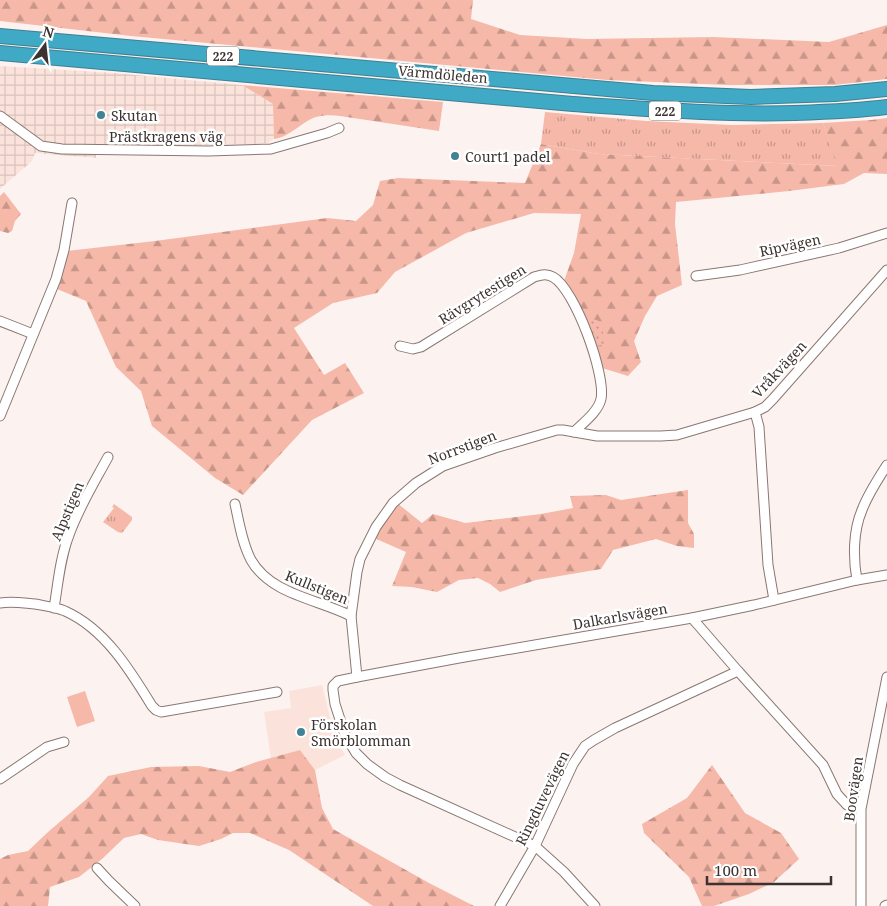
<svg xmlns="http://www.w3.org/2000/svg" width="887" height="906" viewBox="0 0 887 906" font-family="'Noto Serif',serif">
	<defs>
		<pattern id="industrial-grid" width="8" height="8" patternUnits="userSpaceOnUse" patternTransform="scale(1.25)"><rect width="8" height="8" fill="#fbe3dc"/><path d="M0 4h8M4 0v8" fill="none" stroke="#d8c3bd"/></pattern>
		<pattern id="grass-tufts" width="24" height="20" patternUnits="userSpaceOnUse" patternTransform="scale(1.25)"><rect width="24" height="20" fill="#f6b8a8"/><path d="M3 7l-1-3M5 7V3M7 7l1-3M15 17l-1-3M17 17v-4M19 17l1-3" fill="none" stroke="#c89689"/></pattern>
		<pattern id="forest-firs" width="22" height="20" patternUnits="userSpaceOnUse" patternTransform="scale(1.25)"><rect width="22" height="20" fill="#f6b8a8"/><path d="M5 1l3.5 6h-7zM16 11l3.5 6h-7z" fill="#c89689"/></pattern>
		<pattern id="park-dots" width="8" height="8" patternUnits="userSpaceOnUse" patternTransform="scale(1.25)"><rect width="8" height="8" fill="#f6b8a8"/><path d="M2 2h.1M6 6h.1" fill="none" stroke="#c89689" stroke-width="1.8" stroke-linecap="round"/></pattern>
	</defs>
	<rect width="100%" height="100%" fill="#fcf3f1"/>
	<!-- built -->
	<polygon fill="#fbe3dc" points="322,685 331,721 338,743 345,755 315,770 300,750 271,758 264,712 291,708 289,691"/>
	<!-- industrial -->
	<polygon fill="url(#industrial-grid)" points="0,66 115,73 242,85 273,104 274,139 268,143 253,144 96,147 96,158 35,153 32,161 0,189"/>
	<!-- grass -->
	<g fill="url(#grass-tufts)">
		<polygon points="545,112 646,121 732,125 823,123 838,166 599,154 541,144"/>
		<polygon points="114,504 132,517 132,520 123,532 121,533 118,532 103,522 114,508 112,507"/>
	</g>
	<!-- forest -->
	<g fill="url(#forest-firs)">
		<polygon points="0,0 473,0 471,19 520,35 587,39 713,37 829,42 887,25 887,79 834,85 727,85 607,80 131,36 0,21"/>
		<path d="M242,85l201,17 -4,29 -99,-15c-8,-1 -16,-1 -24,1 -15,5 -26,20 -42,22l-1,-35z"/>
		<polygon points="887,118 887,174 864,173 844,184 789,191 676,202 675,224 682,285 657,296 645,316 634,341 641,362 628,376 602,368 584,318 577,301 564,281 574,253 581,214 534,213 466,233 395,272 377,293 333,303 294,328 324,375 345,363 364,393 312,420 243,495 215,478 152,426 141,391 116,367 86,301 57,289 67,251 155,241 327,218 356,221 373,205 380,181 398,178 525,183 541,144 599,154 837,166 823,123 871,120"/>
		<polygon points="4,192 21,214 15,221 12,231 8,233 0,231 0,196"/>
		<polygon points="688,490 688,523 694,534 694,548 677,546 656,539 613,550 601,569 536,580 500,592 490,584 478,578 459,580 437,592 412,587 392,586 406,552 374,538 381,523 397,503 422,523 433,514 465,523 541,514 573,508 570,496 606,495 621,500"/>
		<polygon points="300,750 315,770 322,808 333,829 429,883 474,906 373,906 289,850 250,833 233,833 221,839 199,846 158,840 141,834 124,838 102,859 79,877 50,887 48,906 0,906 0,859 8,855 28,851 48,832 89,797 108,776 151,767 199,766 230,772 256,762"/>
		<polygon points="712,765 745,813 781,833 799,859 774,882 749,894 714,906 702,906 689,877 644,833 642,824 687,798"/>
	</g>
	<!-- park -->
	<polygon fill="url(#park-dots)" points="584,318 597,320 602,324 604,344 594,347"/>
	<!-- garden -->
	<polygon fill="#f6b8a8" points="85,691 95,721 77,727 67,697"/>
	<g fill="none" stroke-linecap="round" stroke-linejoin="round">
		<defs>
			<g id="minor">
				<polyline points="0,116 41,146 62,149 208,151 271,149 327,133 339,128"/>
				<polyline points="696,276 740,270 839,248 887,233"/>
				<polyline points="0,321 33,334"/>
				<path d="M400,346l13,3 8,-2 113,-70c7,-2 12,-4 19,0 22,12 53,98 48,122 -3,13 -18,24 -27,33"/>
				<polyline points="0,416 56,279 64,250 72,203"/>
				<path d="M235,504c4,18 7,39 16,56 20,35 67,39 100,56"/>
				<path d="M857,580c-4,-22 -4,-49 5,-70 6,-16 16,-31 25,-45"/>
				<polyline points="774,600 768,565 759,427 755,412 765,407 773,399 887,270"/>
				<path d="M0,603c12,-2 23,0 35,1 10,2 20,3 30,7 40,18 65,59 87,95l4,4 5,2 116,-20"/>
				<path d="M54,608c4,-24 6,-50 15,-73 10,-28 25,-52 39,-78"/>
				<polyline points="692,618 738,671"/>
				<polyline points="357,677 459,658 692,618 754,605 857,580 887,575"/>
				<polyline points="0,779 47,747 64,742"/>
				<polyline points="97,868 109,881 135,906"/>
				<polyline points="500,906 535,846 573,764 585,746 594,740 615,728 738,671 823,765 837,794 847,805"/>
				<polyline points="595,906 564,872 535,846 400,785 385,777 367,764 356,753 345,735 335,704 333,690 333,686 338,681 357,677 351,616 357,572 360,559 376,527 393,503 416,483 443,466 495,448 557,430 563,430 597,436 661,436 677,435 755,412"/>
				<polyline points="861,906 861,809 887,677"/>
				<polyline points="885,906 887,905"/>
			</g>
			<g id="highway">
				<polyline points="0,36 653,93 751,97 835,94 887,89"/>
				<path d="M0,53l573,51c74,5 148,11 222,9 31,-1 62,-2 92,-6"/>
			</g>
		</defs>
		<!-- minor casing -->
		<use href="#minor" stroke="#8a7771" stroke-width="11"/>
		<!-- highway casing -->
		<use href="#highway" stroke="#3e8092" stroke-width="16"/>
		<!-- minor -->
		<use href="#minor" stroke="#fff" stroke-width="9"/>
		<!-- highway -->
		<use href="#highway" stroke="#3fa9c6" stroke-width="14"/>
	</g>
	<!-- markers -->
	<g fill="#428295" stroke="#fff" stroke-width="2">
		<circle cx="101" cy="115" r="5"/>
		<circle cx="455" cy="156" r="5"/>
		<circle cx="301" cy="732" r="5"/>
	</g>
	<g text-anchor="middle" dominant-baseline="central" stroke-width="5" stroke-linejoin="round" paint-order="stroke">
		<!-- shield labels -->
		<g fill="#fff" stroke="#76706f" stroke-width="1">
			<rect x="207" y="46.5" width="32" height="19" rx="4"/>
			<rect x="649" y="101.5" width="32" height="19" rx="4"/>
		</g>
		<g font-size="12" font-weight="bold" fill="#3c3331">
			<text x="223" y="56">222</text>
			<text x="665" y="111">222</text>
		</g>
		<!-- street labels -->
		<g font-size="14" fill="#3c3331" stroke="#fff">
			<text transform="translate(443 74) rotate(5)">Värmdöleden</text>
			<text x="166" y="136">Prästkragens väg</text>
			<text transform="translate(790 245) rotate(-12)">Ripvägen</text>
			<text transform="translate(482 294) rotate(-32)">Rävgrytestigen</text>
			<text transform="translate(779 369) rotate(-47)">Vråkvägen</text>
			<text transform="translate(462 447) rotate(-21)">Norrstigen</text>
			<text transform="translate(67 511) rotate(-67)">Alpstigen</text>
			<text transform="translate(317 587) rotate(22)">Kullstigen</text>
			<text transform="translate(620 616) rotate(-10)">Dalkarlsvägen</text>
			<text transform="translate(853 789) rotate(-82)">Boovägen</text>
			<text transform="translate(542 798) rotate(-64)">Ringduvevägen</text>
		</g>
		<!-- poi labels -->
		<g font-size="14" fill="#3c3331" stroke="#fff" text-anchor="start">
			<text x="111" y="115">Skutan</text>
			<text x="465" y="156">Court1 padel</text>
			<text x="311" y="724">Förskolan<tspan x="311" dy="16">Smörblomman</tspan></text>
		</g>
	</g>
	<!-- north arrow -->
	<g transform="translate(45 45) rotate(15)" stroke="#ffffff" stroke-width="4" paint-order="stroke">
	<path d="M0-4L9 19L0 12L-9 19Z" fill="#3c3331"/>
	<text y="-8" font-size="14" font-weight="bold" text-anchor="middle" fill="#3c3331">N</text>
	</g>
	<!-- scale -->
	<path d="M707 876v8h124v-8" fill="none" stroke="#3c3331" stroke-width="2.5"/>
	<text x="714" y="876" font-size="15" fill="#3c3331" stroke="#ffffff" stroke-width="4" paint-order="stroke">100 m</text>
</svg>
